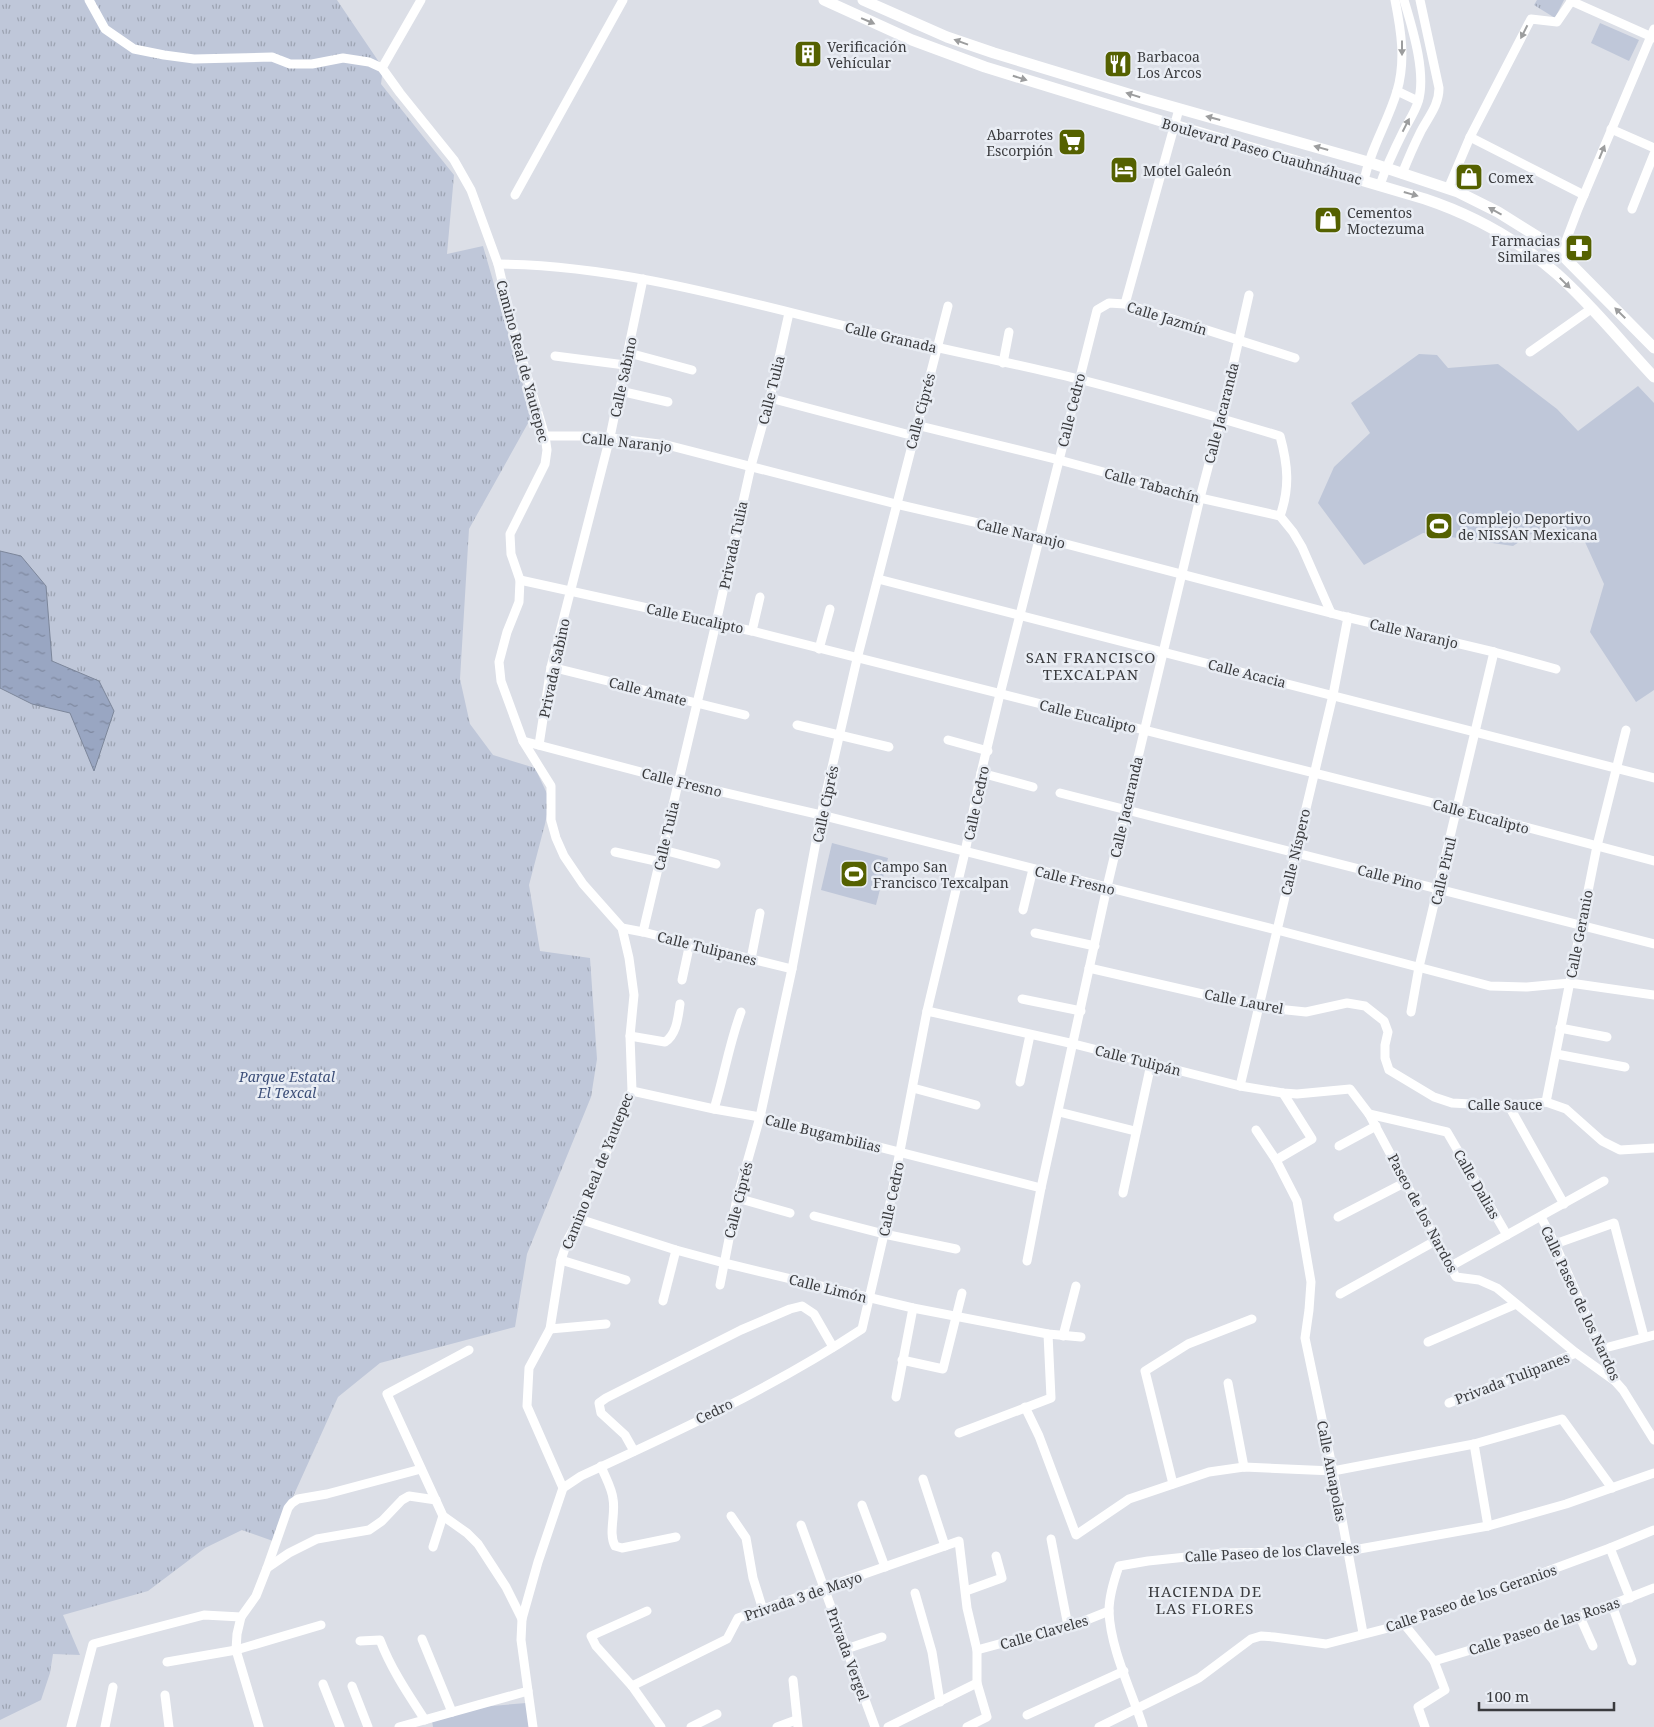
<svg xmlns="http://www.w3.org/2000/svg" width="1654" height="1727" viewBox="0 0 1654 1727" font-family="'Noto Serif',serif">
	<defs>
		<pattern id="park-tufts" width="24" height="20" patternUnits="userSpaceOnUse" patternTransform="scale(1.25)"><rect width="24" height="20" fill="#bfc7d9"/><path d="M3 7l-1-3M5 7V3M7 7l1-3M15 17l-1-3M17 17v-4M19 17l1-3" fill="none" stroke="#9ca3b1"/></pattern>
		<pattern id="water-ripples" width="26" height="14" patternUnits="userSpaceOnUse" patternTransform="scale(1.25)"><rect width="26" height="14" fill="#99a6c2"/><path d="M2 4q2-2 4 0t4 0M15 11q2-2 4 0t4 0" fill="none" stroke="#7e889f"/></pattern>
	</defs>
	<rect width="100%" height="100%" fill="#dcdfe7"/>
	<!-- grass -->
	<g fill="#bfc7d9">
		<polygon points="1600,23 1639,40 1629,61 1591,43"/>
		<polygon points="1419,354 1437,355 1448,368 1498,364 1557,409 1578,431 1638,386 1654,403 1654,690 1636,702 1590,632 1604,584 1585,542 1569,539 1554,519 1513,546 1423,533 1364,565 1318,503 1334,467 1370,433 1351,403"/>
		<polygon points="832,843 888,858 876,905 821,890"/>
		<polygon points="526,1703 529,1727 433,1727 432,1721 480,1707"/>
	</g>
	<!-- park -->
	<g fill="url(#park-tufts)">
		<polygon points="0,0 337,0 383,68 381,84 454,175 447,254 483,246 532,416 469,529 460,679 470,724 493,755 535,768 550,800 545,824 529,885 540,951 590,958 597,1059 591,1097 527,1254 515,1327 380,1363 338,1397 273,1541 242,1530 205,1548 148,1591 63,1615 80,1655 53,1654 50,1673 41,1700 0,1720"/>
		<polygon points="1537,0 1564,0 1555,18 1534,5"/>
	</g>
	<!-- water -->
	<polygon fill="url(#water-ripples)" stroke="#7c869a" points="0,551 21,556 46,586 52,661 99,681 114,711 94,771 70,713 32,704 0,688"/>
	<g fill="none" stroke-linecap="round" stroke-linejoin="round">
		<!-- minor -->
		<g stroke="#fff" stroke-width="9">
			<polyline points="89,0 105,29 134,49 164,55 194,59 272,57 290,64 312,64 343,58 369,62 382,68"/>
			<polyline points="1571,1 1654,38"/>
			<polyline points="382,68 400,93 454,160 471,190 498,264 513,328 545,436 547,450 545,464 510,534 511,554 520,580 519,602 507,632 499,662 501,681 523,741 551,786 551,820 556,838 564,856 583,884 622,928 629,958 634,995 630,1036 632,1091 579,1219 568,1239 561,1260 550,1329 529,1368 527,1406 563,1488 538,1562 522,1619 521,1640 533,1727"/>
			<polyline points="382,68 421,0"/>
			<polyline points="1397,91 1418,101"/>
			<polyline points="1611,129 1654,148"/>
			<polyline points="1470,137 1584,195"/>
			<path d="M1402,174c6,-15 12,-29 19,-43 8,-15 18,-26 18,-43l-19,-88"/>
			<path d="M1364,181c6,-32 24,-59 33,-90 9,-30 4,-61 -2,-91"/>
			<path d="M1380,185c6,-18 14,-35 23,-53 5,-10 12,-20 15,-30 9,-28 -6,-75 -14,-102"/>
			<polyline points="1448,189 1470,137 1531,19 1557,22 1572,0"/>
			<polyline points="515,195 623,0"/>
			<polyline points="1632,209 1654,154"/>
			<polyline points="1561,254 1578,209 1654,29"/>
			<path d="M498,264c126,1 250,39 372,68 69,17 139,30 208,47 68,17 135,37 202,57 8,29 10,52 0,80"/>
			<polyline points="1125,304 1179,109"/>
			<polyline points="1530,352 1591,309"/>
			<polyline points="629,353 692,370"/>
			<polyline points="555,356 625,365"/>
			<polyline points="1003,363 1009,332"/>
			<polyline points="620,391 668,402"/>
			<polyline points="770,398 914,436"/>
			<polyline points="916,425 1059,460 1200,498 1280,516 1293,532 1302,547 1331,613"/>
			<polyline points="545,436 595,436 667,445 896,504 1039,537 1342,616 1494,652 1556,669"/>
			<polyline points="878,579 1654,778"/>
			<polyline points="520,580 752,631 1457,809 1654,861"/>
			<polyline points="752,631 760,597"/>
			<polyline points="819,649 830,609"/>
			<polyline points="551,667 745,715"/>
			<polyline points="797,725 889,747"/>
			<polyline points="948,740 988,751"/>
			<polyline points="523,741 679,782 821,815 1277,930 1490,986 1527,987 1570,983 1654,995"/>
			<polyline points="539,745 551,667 610,437 643,279"/>
			<polyline points="981,773 1033,787"/>
			<polyline points="1060,793 1654,944"/>
			<polyline points="663,850 716,864"/>
			<polyline points="615,852 660,862"/>
			<polyline points="1023,910 1033,869"/>
			<polyline points="622,928 643,932 792,969"/>
			<polyline points="643,932 716,623 751,466 770,398 789,313"/>
			<polyline points="1035,933 1095,946"/>
			<polyline points="751,959 760,913"/>
			<polyline points="1089,968 1259,1007 1306,1012 1347,1003 1365,1006 1384,1021 1388,1032 1385,1045 1385,1058 1389,1070 1434,1097 1452,1103 1509,1106 1546,1102 1566,1109 1602,1141 1620,1150 1654,1148"/>
			<polyline points="682,980 690,943"/>
			<polyline points="1022,999 1081,1011"/>
			<polyline points="927,1011 1074,1044 1240,1086 1283,1093 1297,1094 1350,1089 1369,1114 1456,1277 1479,1280 1497,1288 1576,1353 1615,1381"/>
			<polyline points="1411,1012 1419,967 1494,652"/>
			<polyline points="1560,1028 1607,1037"/>
			<path d="M630,1036l35,6c12,-8 13,-25 15,-38"/>
			<polyline points="1556,1054 1625,1067"/>
			<polyline points="1020,1082 1030,1035"/>
			<polyline points="1240,1086 1333,695 1348,617"/>
			<polyline points="913,1088 976,1105"/>
			<polyline points="632,1091 714,1109 760,1117 1041,1188"/>
			<polyline points="1546,1102 1597,846 1626,730"/>
			<polyline points="1509,1106 1564,1204"/>
			<path d="M714,1109c10,-32 15,-65 27,-97"/>
			<polyline points="1059,1112 1135,1131"/>
			<polyline points="1369,1114 1447,1132 1507,1235"/>
			<polyline points="1256,1130 1276,1160 1297,1201 1311,1282 1309,1310 1305,1338 1333,1471 1363,1633"/>
			<polyline points="1339,1146 1376,1126"/>
			<polyline points="1276,1160 1312,1139 1283,1093"/>
			<polyline points="1123,1193 1151,1064"/>
			<polyline points="737,1198 790,1213"/>
			<polyline points="814,1216 884,1234 956,1249"/>
			<polyline points="1338,1217 1406,1182"/>
			<polyline points="1541,1217 1555,1244 1615,1381 1623,1390 1654,1440"/>
			<polyline points="579,1219 676,1250 724,1263 913,1308 1048,1334 1081,1337"/>
			<polyline points="1555,1244 1614,1223 1644,1337"/>
			<polyline points="561,1260 626,1280"/>
			<polyline points="1027,1261 1041,1188 1107,887 1200,498 1221,418 1249,295"/>
			<polyline points="1451,1266 1604,1181"/>
			<polyline points="720,1285 737,1198 760,1117 792,969 821,815 857,659 948,306"/>
			<polyline points="1340,1294 1437,1240"/>
			<polyline points="663,1301 676,1250"/>
			<polyline points="550,1329 606,1324"/>
			<polyline points="1063,1336 1076,1286"/>
			<polyline points="1428,1342 1516,1304"/>
			<polyline points="1601,1349 1654,1335"/>
			<polyline points="469,1350 387,1394 443,1516 467,1533 478,1544 506,1587 522,1619"/>
			<polyline points="902,1360 943,1369 962,1293"/>
			<polyline points="1228,1383 1244,1467"/>
			<polyline points="896,1397 913,1308"/>
			<polyline points="1449,1403 1576,1353"/>
			<polyline points="1025,1407 1039,1436 1076,1535 1129,1499 1209,1472 1244,1467 1333,1471 1474,1444 1562,1419 1612,1488"/>
			<polyline points="959,1433 1051,1398 1048,1334"/>
			<polyline points="1474,1444 1488,1526"/>
			<polyline points="634,1451 625,1435 601,1413 599,1403 606,1398 741,1330 790,1309 802,1306 814,1314 833,1347"/>
			<path d="M601,1466c4,11 11,22 12,33 3,15 -5,34 2,47l7,2 54,-11"/>
			<polyline points="923,1479 945,1546"/>
			<polyline points="1173,1484 1145,1371 1188,1344 1252,1319"/>
			<path d="M563,1488l18,-12c96,-44 193,-89 281,-147l22,-95 43,-223 38,-159 16,-79 19,-79 97,-384 12,-7 16,1 170,54"/>
			<polyline points="862,1505 885,1567"/>
			<polyline points="731,1516 746,1538 753,1578 763,1610"/>
			<polyline points="801,1525 875,1727"/>
			<polyline points="1051,1539 1068,1626"/>
			<polyline points="433,1547 443,1516"/>
			<polyline points="1610,1548 1630,1598"/>
			<polyline points="267,1568 288,1508 292,1503 298,1499 327,1494 421,1469"/>
			<polyline points="966,1591 1002,1578 996,1556"/>
			<polyline points="915,1593 932,1652 940,1702"/>
			<polyline points="1612,1605 1632,1661"/>
			<polyline points="647,1611 591,1636 596,1646 632,1686 661,1727"/>
			<polyline points="241,1617 237,1634 236,1650 259,1727"/>
			<polyline points="1580,1617 1593,1646"/>
			<polyline points="1404,1624 1434,1661 1445,1690 1418,1707 1425,1727"/>
			<polyline points="422,1639 452,1712"/>
			<path d="M360,1641l20,-1c11,29 28,54 45,80"/>
			<polyline points="846,1649 882,1637"/>
			<polyline points="977,1650 1084,1621 1109,1611"/>
			<polyline points="1434,1661 1580,1617 1654,1588"/>
			<polyline points="167,1662 236,1650 321,1625"/>
			<polyline points="793,1680 798,1727"/>
			<polyline points="323,1684 340,1727"/>
			<polyline points="352,1686 368,1727"/>
			<polyline points="632,1686 727,1639 738,1618 959,1541 967,1608 977,1650 977,1683 987,1717 967,1727"/>
			<polyline points="165,1695 169,1727"/>
			<polyline points="1027,1715 1124,1671"/>
			<polyline points="71,1727 93,1644 204,1615 241,1617 256,1596 267,1568 289,1553 317,1539 369,1530 382,1521 402,1500 409,1496 436,1500"/>
			<polyline points="105,1727 113,1687"/>
			<polyline points="399,1727 528,1691"/>
			<polyline points="691,1727 717,1714"/>
			<polyline points="777,1727 796,1720"/>
			<polyline points="888,1727 977,1683"/>
			<polyline points="1099,1727 1199,1678 1251,1639 1261,1636 1274,1637 1326,1644 1404,1624 1610,1548 1654,1530"/>
			<path d="M1143,1727c-11,-35 -33,-79 -34,-116 0,-15 5,-31 10,-45l29,-5 77,-8 123,-2 140,-25 78,-22 88,-31"/>
		</g>
		<!-- major -->
		<g stroke="#fff" stroke-width="11">
			<path d="M824,0l88,40 73,27 189,58 251,74c48,16 93,41 132,75 35,31 65,69 97,103"/>
			<polyline points="863,0 947,37 994,53 1145,99 1368,162 1458,192 1498,212 1546,242 1561,254 1654,348"/>
		</g>
	</g>
	<!-- one-way arrows -->
	<defs><path id="oneway-solid" d="M-6-.8H1V-3.2L6.5 0L1 3.2V.8H-6Z" transform="scale(1.25)"/></defs>
	<g fill="#9c9d9e">
		<use href="#oneway-solid" transform="translate(868 21) rotate(23)"/>
		<use href="#oneway-solid" transform="translate(1524 32) rotate(117)"/>
		<use href="#oneway-solid" transform="translate(961 42) rotate(-160)"/>
		<use href="#oneway-solid" transform="translate(1402 48) rotate(90)"/>
		<use href="#oneway-solid" transform="translate(1020 78) rotate(17)"/>
		<use href="#oneway-solid" transform="translate(1133 95) rotate(-163)"/>
		<use href="#oneway-solid" transform="translate(1213 118) rotate(-165)"/>
		<use href="#oneway-solid" transform="translate(1406 125) rotate(-63)"/>
		<use href="#oneway-solid" transform="translate(1321 148) rotate(-164)"/>
		<use href="#oneway-solid" transform="translate(1602 152) rotate(-68)"/>
		<use href="#oneway-solid" transform="translate(1411 194) rotate(16)"/>
		<use href="#oneway-solid" transform="translate(1495 211) rotate(-151)"/>
		<use href="#oneway-solid" transform="translate(1565 283) rotate(45)"/>
		<use href="#oneway-solid" transform="translate(1620 313) rotate(-135)"/>
	</g>
	<!-- icons -->
	<defs>
		<symbol id="building-square" viewBox="-11 -11 22 22"><rect x="-9" y="-9" width="18" height="18" rx="4" fill="#556100" stroke="#e9edf4"/><path d="M-4-6H4V6H1V3H-1V6H-4ZM-2.5-4.3h1.7v1.8h-1.7ZM.8-4.3h1.7v1.8H.8ZM-2.5-1h1.7V.8h-1.7ZM.8-1h1.7V.8H.8Z" fill="#fff"/></symbol>
		<symbol id="restaurant-square" viewBox="-11 -11 22 22"><rect x="-9" y="-9" width="18" height="18" rx="4" fill="#556100" stroke="#e9edf4"/><path d="M-5-6h1v4h1v-4h1v4h1v-4h1v5L-1.5 .5V6h-2V.5L-5-1ZM5-6V6H3V1.5H1.5Q1.5-4 5-6Z" fill="#fff"/></symbol>
		<symbol id="supermarket-square" viewBox="-11 -11 22 22"><rect x="-9" y="-9" width="18" height="18" rx="4" fill="#556100" stroke="#e9edf4"/><path d="M-6-5.5h2.5l.6 2H6L4.5 2H-2.5L-4.4-4H-6ZM-1.5 3.2a1.3 1.3 0 1 0 .1 0ZM3 3.2a1.3 1.3 0 1 0 .1 0Z" fill="#fff"/></symbol>
		<symbol id="hotel-square" viewBox="-11 -11 22 22"><rect x="-9" y="-9" width="18" height="18" rx="4" fill="#556100" stroke="#e9edf4"/><path d="M-6-4.5h1.5V1H6V5H4.5V3h-9V5H-6ZM-4 0a1.8 1.8 0 1 1 3.6 0ZM.5 0V-2.5h3Q6-2.5 6 0Z" fill="#fff"/></symbol>
		<symbol id="shop-square" viewBox="-11 -11 22 22"><rect x="-9" y="-9" width="18" height="18" rx="4" fill="#556100" stroke="#e9edf4"/><path d="M-5-2.5h2.3a2.7 3.5 0 0 1 5.4 0H5L5.5 6h-11ZM-1.5-2.5h3a1.5 2.3 0 0 0-3 0Z" fill="#fff"/></symbol>
		<symbol id="pharmacy-square" viewBox="-11 -11 22 22"><rect x="-9" y="-9" width="18" height="18" rx="4" fill="#556100" stroke="#e9edf4"/><path d="M-2-6h4v4h4v4h-4v4h-4v-4h-4v-4h4Z" fill="#fff"/></symbol>
		<symbol id="stadium-square" viewBox="-11 -11 22 22"><rect x="-9" y="-9" width="18" height="18" rx="4" fill="#556100" stroke="#e9edf4"/><path d="M0-5a6.5 5 0 1 0 0 10a6.5 5 0 1 0 0-10ZM-3.5-1.8h7v3.6h-7Z" fill="#fff"/></symbol>
	</defs>
	<g fill-rule="evenodd">
		<use href="#building-square" x="792" y="38" width="32" height="32"/>
		<use href="#restaurant-square" x="1102" y="48" width="32" height="32"/>
		<use href="#supermarket-square" x="1056" y="126" width="32" height="32"/>
		<use href="#hotel-square" x="1108" y="154" width="32" height="32"/>
		<use href="#shop-square" x="1453" y="161" width="32" height="32"/>
		<use href="#shop-square" x="1312" y="204" width="32" height="32"/>
		<use href="#pharmacy-square" x="1563" y="232" width="32" height="32"/>
		<use href="#stadium-square" x="1423" y="510" width="32" height="32"/>
		<use href="#stadium-square" x="838" y="858" width="32" height="32"/>
	</g>
	<g text-anchor="middle" dominant-baseline="central" stroke-width="5" stroke-linejoin="round" paint-order="stroke">
		<!-- poi labels -->
		<g font-size="14" fill="#3a3b3e" stroke="#e9edf4" text-anchor="start">
			<text x="827" y="46">Verificación<tspan x="827" dy="16">Vehícular</tspan></text>
			<text x="1137" y="56">Barbacoa<tspan x="1137" dy="16">Los Arcos</tspan></text>
			<text x="1053" y="134" text-anchor="end">Abarrotes<tspan x="1053" dy="16">Escorpión</tspan></text>
			<text x="1143" y="170">Motel Galeón</text>
			<text x="1488" y="177">Comex</text>
			<text x="1347" y="212">Cementos<tspan x="1347" dy="16">Moctezuma</tspan></text>
			<text x="1560" y="240" text-anchor="end">Farmacias<tspan x="1560" dy="16">Similares</tspan></text>
			<text x="1458" y="518">Complejo Deportivo<tspan x="1458" dy="16">de NISSAN Mexicana</tspan></text>
			<text x="873" y="866">Campo San<tspan x="873" dy="16">Francisco Texcalpan</tspan></text>
		</g>
		<!-- street labels -->
		<g font-size="14" fill="#3a3b3e" stroke="#e9edf4">
			<text transform="translate(1262 151) rotate(16)">Boulevard Paseo Cuauhnáhuac</text>
			<text transform="translate(1167 318) rotate(17)">Calle Jazmín</text>
			<text transform="translate(891 337) rotate(13)">Calle Granada</text>
			<text transform="translate(523 361) rotate(75)">Camino Real de Yautepec</text>
			<text transform="translate(623 377) rotate(-78)">Calle Sabino</text>
			<text transform="translate(771 390) rotate(-76)">Calle Tulia</text>
			<text transform="translate(1071 410) rotate(-76)">Calle Cedro</text>
			<text transform="translate(920 411) rotate(-75)">Calle Ciprés</text>
			<text transform="translate(1221 413) rotate(-76)">Calle Jacaranda</text>
			<text transform="translate(627 442) rotate(6)">Calle Naranjo</text>
			<text transform="translate(1152 485) rotate(15)">Calle Tabachín</text>
			<text transform="translate(1021 533) rotate(13)">Calle Naranjo</text>
			<text transform="translate(733 545) rotate(-78)">Privada Tulia</text>
			<text transform="translate(695 618) rotate(12)">Calle Eucalipto</text>
			<text transform="translate(1414 633) rotate(13)">Calle Naranjo</text>
			<text transform="translate(554 668) rotate(-78)">Privada Sabino</text>
			<text transform="translate(1247 673) rotate(14)">Calle Acacia</text>
			<text transform="translate(648 691) rotate(14)">Calle Amate</text>
			<text transform="translate(1088 716) rotate(14)">Calle Eucalipto</text>
			<text transform="translate(682 782) rotate(14)">Calle Fresno</text>
			<text transform="translate(976 803) rotate(-78)">Calle Cedro</text>
			<text transform="translate(825 804) rotate(-78)">Calle Ciprés</text>
			<text transform="translate(1126 807) rotate(-77)">Calle Jacaranda</text>
			<text transform="translate(1481 816) rotate(15)">Calle Eucalipto</text>
			<text transform="translate(666 836) rotate(-77)">Calle Tulia</text>
			<text transform="translate(1295 852) rotate(-77)">Calle Níspero</text>
			<text transform="translate(1443 871) rotate(-77)">Calle Pirul</text>
			<text transform="translate(1390 877) rotate(14)">Calle Pino</text>
			<text transform="translate(1075 880) rotate(14)">Calle Fresno</text>
			<text transform="translate(1579 934) rotate(-79)">Calle Geranio</text>
			<text transform="translate(707 948) rotate(14)">Calle Tulipanes</text>
			<text transform="translate(1244 1001) rotate(11)">Calle Laurel</text>
			<text transform="translate(1138 1060) rotate(14)">Calle Tulipán</text>
			<text x="1505" y="1104">Calle Sauce</text>
			<text transform="translate(823 1133) rotate(14)">Calle Bugambilias</text>
			<text transform="translate(597 1171) rotate(-68)">Camino Real de Yautepec</text>
			<text transform="translate(1477 1184) rotate(60)">Calle Dalias</text>
			<text transform="translate(891 1199) rotate(-78)">Calle Cedro</text>
			<text transform="translate(738 1200) rotate(-76)">Calle Ciprés</text>
			<text transform="translate(1423 1213) rotate(62)">Paseo de los Nardos</text>
			<text transform="translate(828 1288) rotate(14)">Calle Limón</text>
			<text transform="translate(1581 1303) rotate(65)">Calle Paseo de los Nardos</text>
			<text transform="translate(1512 1378) rotate(-21)">Privada Tulipanes</text>
			<text transform="translate(714 1411) rotate(-26)">Cedro</text>
			<text transform="translate(1332 1471) rotate(79)">Calle Amapolas</text>
			<text transform="translate(1272 1552) rotate(-3)">Calle Paseo de los Claveles</text>
			<text transform="translate(803 1596) rotate(-19)">Privada 3 de Mayo</text>
			<text transform="translate(1471 1598) rotate(-19)">Calle Paseo de los Geranios</text>
			<text transform="translate(1544 1626) rotate(-18)">Calle Paseo de las Rosas</text>
			<text transform="translate(1044 1632) rotate(-16)">Calle Claveles</text>
			<text transform="translate(848 1654) rotate(70)">Privada Vergel</text>
		</g>
		<!-- park labels -->
		<g font-size="14" font-style="italic" fill="#3d4f79" stroke="#e9edf4">
			<text x="287" y="1076">Parque Estatal<tspan x="287" dy="16">El Texcal</tspan></text>
		</g>
		<!-- neighbourhood labels -->
		<g font-size="15" letter-spacing="1" fill="#3a3b3e" stroke="#e9edf4">
			<text x="1091" y="657">SAN FRANCISCO<tspan x="1091" dy="17">TEXCALPAN</tspan></text>
			<text x="1205" y="1591">HACIENDA DE<tspan x="1205" dy="17">LAS FLORES</tspan></text>
		</g>
	</g>
	<!-- scale -->
	<path d="M1479 1702v8h135v-8" fill="none" stroke="#3a3b3e" stroke-width="2.5"/>
	<text x="1486" y="1702" font-size="15" fill="#3a3b3e" stroke="#e9edf4" stroke-width="4" paint-order="stroke">100 m</text>
</svg>
